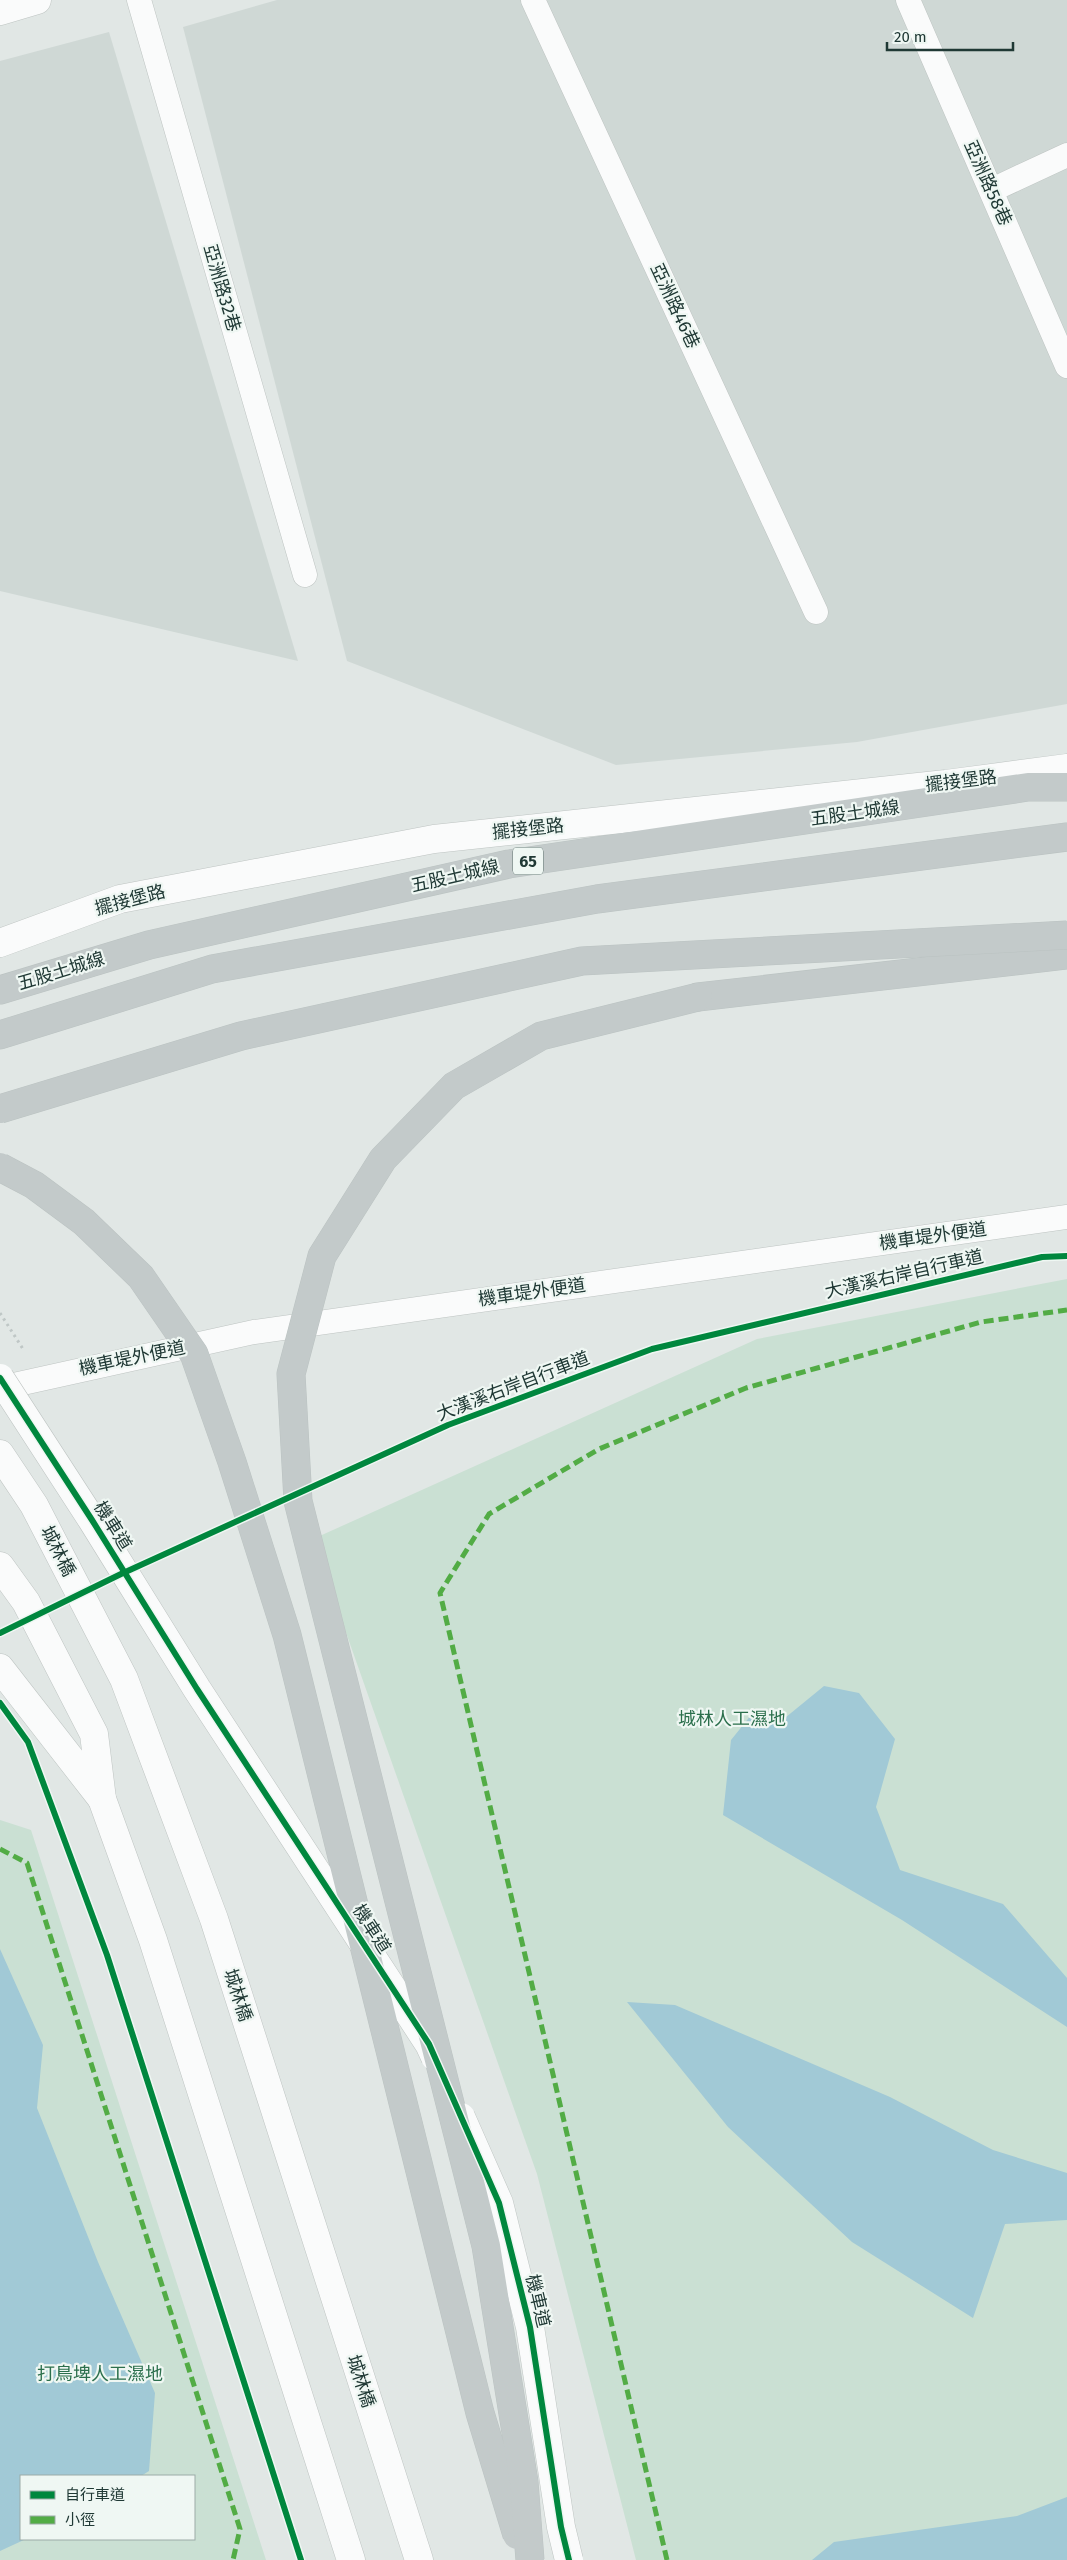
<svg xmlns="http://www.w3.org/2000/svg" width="1067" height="2560" viewBox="0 0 1067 2560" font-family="'Fira Sans','Noto Sans TC',sans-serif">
	<rect width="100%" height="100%" fill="#e1e7e5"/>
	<!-- built -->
	<g fill="#cfd8d5">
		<polygon points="277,0 1067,0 1067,704 857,742 616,765 347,661 183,27"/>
		<polygon points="109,32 298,661 0,591 0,61"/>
	</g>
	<!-- green -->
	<g fill="#cae0d3" fill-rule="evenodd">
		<polygon points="1067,1279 1067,2560 636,2560 537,2174 313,1539 757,1339"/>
		<path d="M0,1820l31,10 235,730h-266zM21,2476h173v63h-173z"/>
	</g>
	<!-- water -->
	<g fill="#a1c9d6">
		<polygon points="824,1686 859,1693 895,1739 876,1807 900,1870 1003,1904 1067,1978 1067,2027 902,1920 723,1815 731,1740 756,1709 780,1722"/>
		<polygon points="0,1949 43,2045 37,2108 98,2262 155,2393 149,2471 141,2476 21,2476 21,2539 26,2539 0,2551"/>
		<polygon points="627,2002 675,2005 890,2097 993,2150 1067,2173 1067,2220 1005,2224 973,2318 852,2242 728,2127"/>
		<polygon points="1067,2497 1067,2560 812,2560 834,2542 1017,2516"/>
	</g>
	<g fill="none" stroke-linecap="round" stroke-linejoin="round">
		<defs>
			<g id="service">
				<polyline points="139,0 305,575"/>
				<polyline points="533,0 816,612"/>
				<polyline points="908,0 1067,366"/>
				<polyline points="992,190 1067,155"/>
				<polyline points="0,1388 254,1332 1067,1217"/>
			</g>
			<polyline id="minor" points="0,1668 102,1799"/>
			<g id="tertiary">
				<polyline points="0,11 37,0"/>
				<polyline points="0,943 120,899 434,839 946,784 1067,768"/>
				<polyline points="0,1454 34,1505 124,1679 214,1919 419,2560"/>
				<polyline points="0,1566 26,1602 94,1734 102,1799 153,1940 351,2560"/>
			</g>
			<g id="trunk">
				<polyline points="0,990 149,945 509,864 1028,787 1067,787"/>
				<polyline points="698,997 1067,955"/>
				<polyline points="0,1035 212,969 597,899 1067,837"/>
			</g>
		</defs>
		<!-- service casing -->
		<use href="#service" stroke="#bec4c2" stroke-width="25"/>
		<!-- minor casing -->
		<use href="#minor" stroke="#bec4c2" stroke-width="29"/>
		<!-- tertiary casing -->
		<use href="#tertiary" stroke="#bec4c2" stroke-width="29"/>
		<!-- trunk casing -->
		<use href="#trunk" stroke="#bbc3c2" stroke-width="29"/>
		<!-- path -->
		<polyline stroke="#bfc7c6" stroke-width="3" stroke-dasharray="2.5 4" stroke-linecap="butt" points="0,1313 23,1349"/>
		<!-- service -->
		<use href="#service" stroke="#fafbfb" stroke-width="24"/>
		<!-- minor -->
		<use href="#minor" stroke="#fafbfb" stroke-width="28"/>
		<!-- tertiary -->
		<use href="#tertiary" stroke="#fafbfb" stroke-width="28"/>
		<!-- trunk -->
		<use href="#trunk" stroke="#c3caca" stroke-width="28"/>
		<defs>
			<g id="minor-bridge">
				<polyline points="0,1378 92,1520 197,1689 429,2044 435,2057"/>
				<polyline points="461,2117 499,2203 530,2327 561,2527 569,2560"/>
			</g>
			<g id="trunk-bridge">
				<polyline points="0,1109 241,1036 582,961 1067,935"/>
				<polyline points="0,1167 34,1185 84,1222 141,1277 194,1354 232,1462 287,1635 480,2413 517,2535"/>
				<polyline points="530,2560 524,2482 486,2246 298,1501 291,1374 322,1256 383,1159 454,1086 541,1036 698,997"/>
			</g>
		</defs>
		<!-- minor-bridge casing -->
		<use href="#minor-bridge" stroke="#bec4c2" stroke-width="29" stroke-linecap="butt"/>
		<!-- trunk-bridge casing -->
		<use href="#trunk-bridge" stroke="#bbc3c2" stroke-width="29" stroke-linecap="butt"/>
		<!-- minor-bridge -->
		<use href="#minor-bridge" stroke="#fafbfb" stroke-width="28"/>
		<!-- trunk-bridge -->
		<use href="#trunk-bridge" stroke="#c3caca" stroke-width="28"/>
		<!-- quiet -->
		<g stroke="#52ac45" stroke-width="5" stroke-dasharray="10 5" stroke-linecap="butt">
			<polyline points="0,1849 27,1863 240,2529 233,2560"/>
			<polyline points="667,2560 440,1593 489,1514 599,1449 746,1388 981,1322 1067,1310"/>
		</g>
		<defs>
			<g id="cycleway">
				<polyline points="0,1378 92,1520 197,1689 429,2044 499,2203 530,2327 561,2527 569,2560"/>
				<polyline points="0,1633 121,1574 448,1425 652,1349 1042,1257 1067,1256"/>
				<polyline points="0,1703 28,1742 107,1955 301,2560"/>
			</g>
		</defs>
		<!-- cycleway casing -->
		<use href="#cycleway" stroke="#eff7f3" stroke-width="9"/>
		<!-- cycleway -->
		<use href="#cycleway" stroke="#00873e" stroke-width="6"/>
	</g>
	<g text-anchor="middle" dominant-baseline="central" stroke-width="4.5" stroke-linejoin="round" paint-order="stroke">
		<!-- shield labels -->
		<rect fill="#eff7f3" stroke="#5e726e" stroke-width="1" x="513" y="847.5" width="30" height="27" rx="4"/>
		<g font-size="16" font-weight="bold" fill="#203935">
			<text x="528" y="861">65</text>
		</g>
		<!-- street labels -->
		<g font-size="18" fill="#203935" stroke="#eff7f3">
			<text transform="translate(988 183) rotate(66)">亞洲路58巷</text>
			<text transform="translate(222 288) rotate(74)">亞洲路32巷</text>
			<text transform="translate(675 306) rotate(65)">亞洲路46巷</text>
			<text transform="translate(961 781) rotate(-7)">擺接堡路</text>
			<text transform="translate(855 813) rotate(-8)">五股土城線</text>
			<text transform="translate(528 829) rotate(-6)">擺接堡路</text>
			<text transform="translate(455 876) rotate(-13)">五股土城線</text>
			<text transform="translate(130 900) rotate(-15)">擺接堡路</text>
			<text transform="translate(61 971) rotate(-17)">五股土城線</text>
			<text transform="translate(933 1236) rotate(-8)">機車堤外便道</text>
			<text transform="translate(904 1274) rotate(-13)">大漢溪右岸自行車道</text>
			<text transform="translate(532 1292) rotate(-8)">機車堤外便道</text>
			<text transform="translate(132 1358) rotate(-12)">機車堤外便道</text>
			<text transform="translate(513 1386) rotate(-21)">大漢溪右岸自行車道</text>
			<text transform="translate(113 1526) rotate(58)">機車道</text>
			<text transform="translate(58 1551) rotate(63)">城林橋</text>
			<text transform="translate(372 1929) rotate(57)">機車道</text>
			<text transform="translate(238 1995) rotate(72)">城林橋</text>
			<text transform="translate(538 2301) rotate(77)">機車道</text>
			<text transform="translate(361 2381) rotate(72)">城林橋</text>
		</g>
		<!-- park labels -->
		<g font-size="18" fill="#2b6f4c" stroke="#eff7f3">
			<text x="732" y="1719">城林人工濕地</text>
			<text x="100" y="2374">打鳥埤人工濕地</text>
		</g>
	</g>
	<!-- legend -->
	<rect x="20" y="2475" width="175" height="65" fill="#eff7f3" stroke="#9caba7"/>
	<rect x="30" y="2491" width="25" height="8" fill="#00873e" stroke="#9caba7"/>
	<text x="65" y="2500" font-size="15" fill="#203935">自行車道</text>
	<rect x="30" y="2516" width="25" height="8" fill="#52ac45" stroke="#9caba7"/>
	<text x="65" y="2525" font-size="15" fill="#203935">小徑</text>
	<!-- scale -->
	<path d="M887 42v8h126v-8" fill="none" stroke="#203935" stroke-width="2.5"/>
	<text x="894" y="42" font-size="15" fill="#203935" stroke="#eff7f3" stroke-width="4" paint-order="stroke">20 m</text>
</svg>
